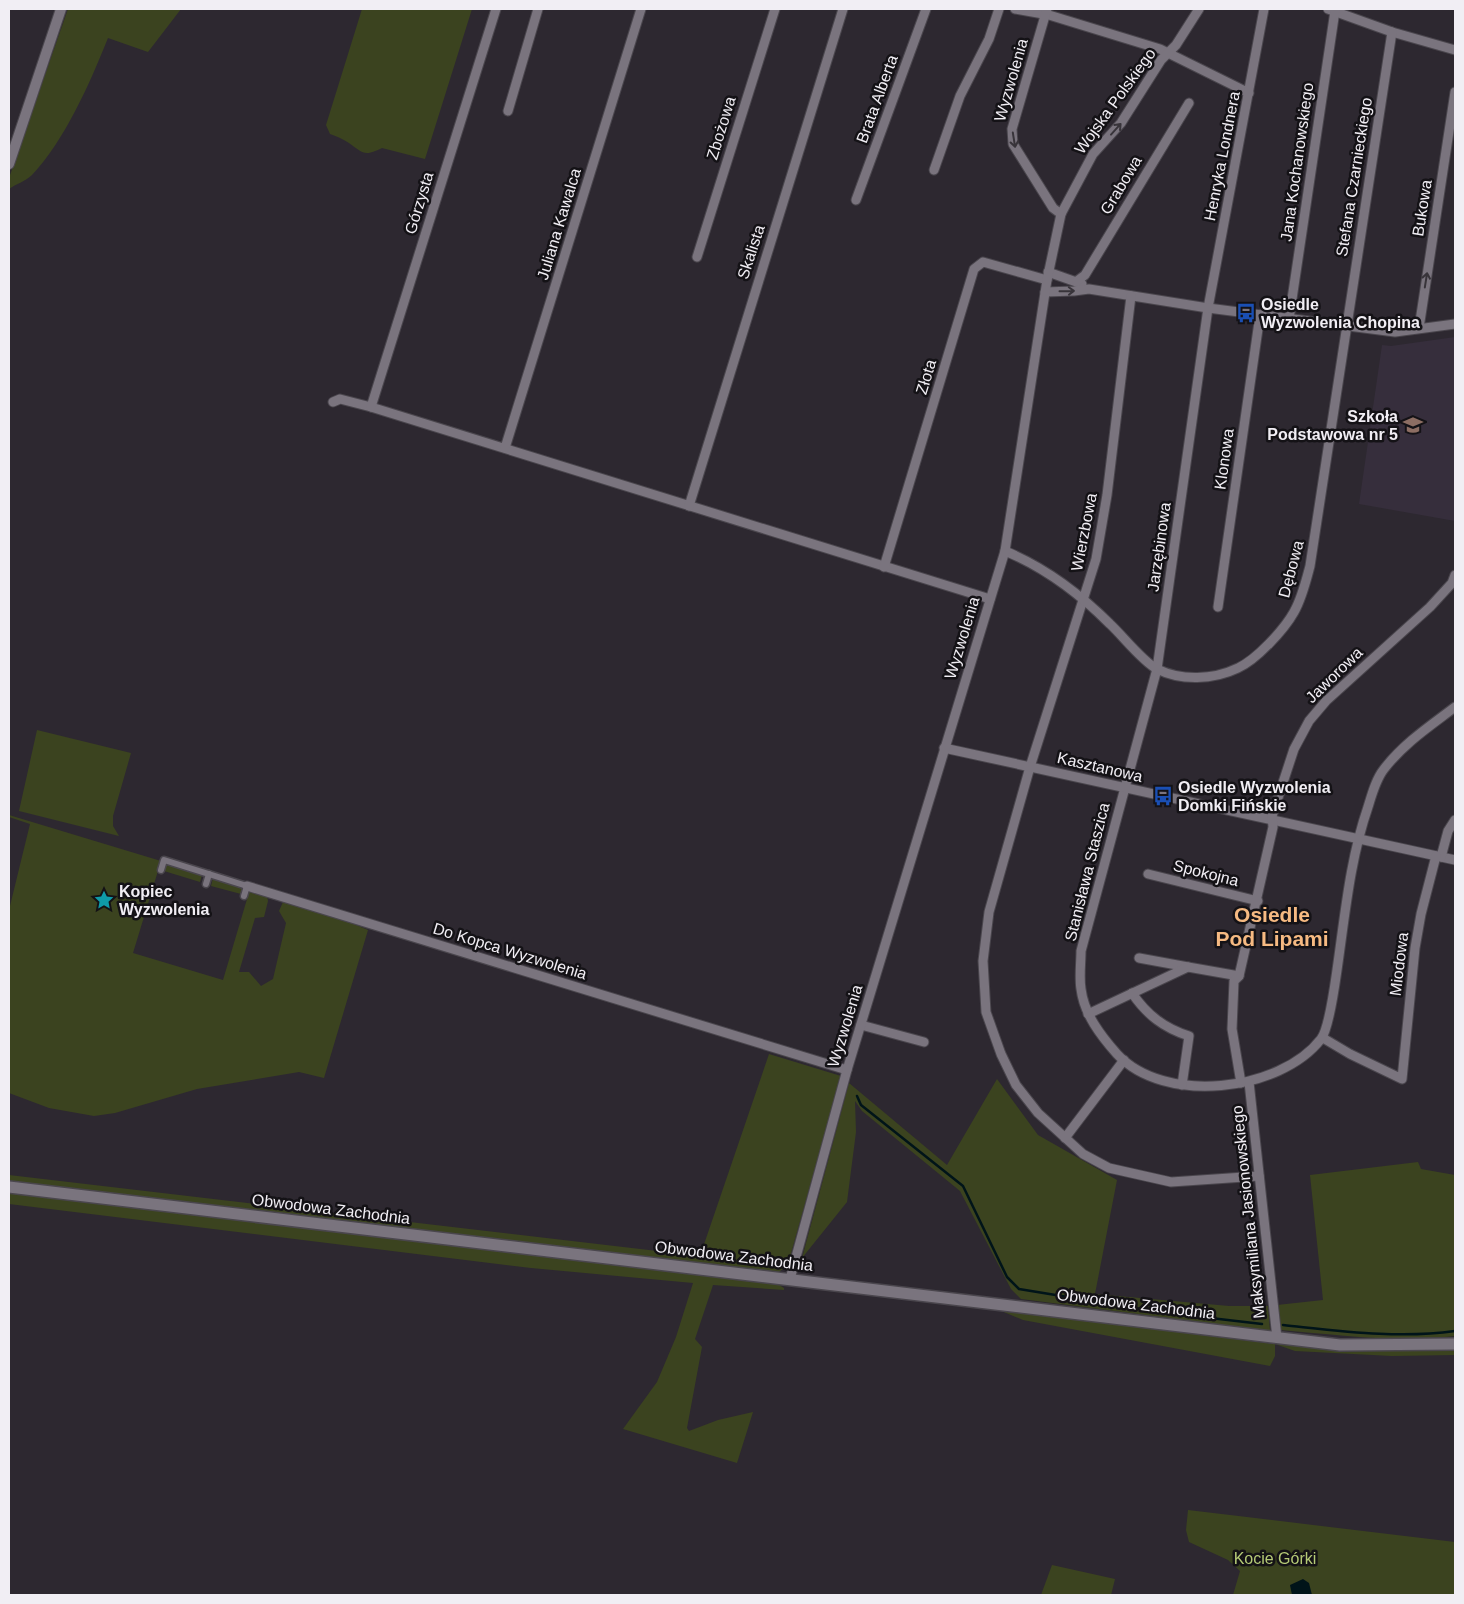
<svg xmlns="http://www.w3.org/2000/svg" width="1464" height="1604" viewBox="0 0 1464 1604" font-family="Helvetica,sans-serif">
	<rect width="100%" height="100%" fill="#2d2830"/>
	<!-- built -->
	<polygon fill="#362e3c" points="1455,337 1455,521 1359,504 1382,345 1391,346"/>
	<!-- green -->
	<g fill="#3b431f">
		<path d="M68,9h113l-33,43 -40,-14c-18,45 -43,102 -76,137 -6,6 -16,9 -23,14v-11z"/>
		<path d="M362,9h110l-47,150 -43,-11c-18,9 -19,5 -33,-5 -6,-4 -13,-7 -19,-9l-4,-9z"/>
		<polygon points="37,730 131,753 113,816 113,826 119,836 19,811"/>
		<polygon points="9,815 161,861 133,953 223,980 250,889 267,896 268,901 264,917 255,918 239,972 249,972 261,986 273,979 286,923 279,911 283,902 286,901 347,921 368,930 324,1078 299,1072 197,1089 115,1113 94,1116 49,1108 9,1093 9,910 30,824 9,817"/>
		<polygon points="166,864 202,875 200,882 164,871"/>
		<polygon points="213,878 243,887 241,894 211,886"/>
		<polygon points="769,1054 841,1076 788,1264 778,1273 9,1182 9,1175 700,1256"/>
		<polygon points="997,1079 1038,1135 1117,1180 1095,1294 1229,1306 1268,1306 1270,1331 1021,1299 1011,1289 960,1191 862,1111 855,1101 856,1132 847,1202 802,1258 849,1083 947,1165"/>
		<path d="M1418,1162l3,7 34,6v161c-57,7 -116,-1 -174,-6l-4,-25 46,-5 -13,-125z"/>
		<polygon points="9,1191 776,1283 784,1288 784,1290 713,1285 695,1339 702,1347 687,1428 689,1431 718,1420 753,1412 737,1463 623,1429 657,1382 676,1337 693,1283 531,1268 9,1204"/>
		<polygon points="999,1310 1274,1344 1368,1351 1455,1348 1455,1355 1392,1356 1295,1351 1275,1344 1275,1356 1270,1366 1023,1320"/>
		<polygon points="1188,1510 1455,1542 1455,1595 1233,1595 1240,1571 1228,1560 1189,1542 1186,1530"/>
		<polygon points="1052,1565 1115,1579 1111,1595 1041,1595"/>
	</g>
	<!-- water -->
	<polygon fill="#001419" points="1303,1579 1309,1583 1312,1595 1292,1595 1290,1585"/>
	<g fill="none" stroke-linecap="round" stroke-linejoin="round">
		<!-- stream -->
		<g stroke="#001419" stroke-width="2.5">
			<polyline points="857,1096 861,1105 963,1186 1007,1277 1019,1289 1159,1312 1262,1324"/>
			<path d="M1283,1325c58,6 115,14 172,6"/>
		</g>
		<defs>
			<g id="pedestrian">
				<polyline points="161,870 164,860 247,886 244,896"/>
				<polyline points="206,884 209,874"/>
			</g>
			<g id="minor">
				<polyline points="1015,9 1049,15 1160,49 1249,93"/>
				<polyline points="1047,9 1012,129 1013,144 1053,208 1061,214"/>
				<path d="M1264,9l-56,299 -51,361 -76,282c0,12 -2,26 0,38 3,25 20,47 36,65 47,51 163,38 204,-15 8,-10 14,-55 16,-69 8,-55 13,-111 31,-163 4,-13 8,-28 16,-38 20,-26 46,-43 71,-62"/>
				<polyline points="1328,9 1392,32 1455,50"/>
				<polyline points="508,111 538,9"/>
				<polyline points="934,170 960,96 989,39 999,9"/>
				<polyline points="856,200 926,9"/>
				<polyline points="697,257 775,9"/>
				<polyline points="1048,272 1082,284"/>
				<polyline points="1077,281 1085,275 1189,103"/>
				<polyline points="1045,292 1074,291 1089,289 1208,308 1395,332 1455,324"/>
				<polyline points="1131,296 1107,495 1096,559 1030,767 989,912 983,961 986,1012 1001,1054 1016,1085 1038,1113 1083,1154 1109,1168 1171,1182 1259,1176"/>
				<polyline points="1289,319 1335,11"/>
				<polyline points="1419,328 1455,92"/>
				<polyline points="333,402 340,399 371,407 990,599"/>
				<polyline points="371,407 496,9"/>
				<polyline points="505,448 641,9"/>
				<polyline points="689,506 843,9"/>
				<path d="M1005,551c41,17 74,42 105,73 13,12 32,37 47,45 24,12 56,11 81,-1 18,-8 46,-38 56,-56 8,-14 12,-31 16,-46l82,-534"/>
				<polyline points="884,567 974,269 983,262 1047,280"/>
				<polyline points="1218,607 1260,315"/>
				<polyline points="944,748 1455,860"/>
				<polyline points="1441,857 1448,831 1455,820"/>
				<polyline points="1148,874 1258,901"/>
				<polyline points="247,886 847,1070"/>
				<polyline points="1139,958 1188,967"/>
				<path d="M1132,993c15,22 32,35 57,43l-7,49"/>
				<polyline points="1088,1014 1188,967 1239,976"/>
				<polyline points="861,1025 924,1042"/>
				<polyline points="1323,1038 1350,1054 1402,1079 1415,948 1421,914 1436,856"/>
				<polyline points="1249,1082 1277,1338"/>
				<polyline points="1241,1083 1232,1029 1234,981 1239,976 1273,827 1272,816 1294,749 1309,721 1326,701 1430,607 1452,583 1455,575"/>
				<polyline points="1065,1138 1124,1060"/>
				<polyline points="790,1279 847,1070 1005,551 1047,280 1061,214 1093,154 1121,123 1161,60 1176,45 1199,9"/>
			</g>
			<polyline id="tertiary" points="9,164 61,9"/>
			<polyline id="secondary" points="9,1187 1340,1345 1455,1344"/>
		</defs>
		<!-- pedestrian casing -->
		<use href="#pedestrian" stroke="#4a464d" stroke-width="9"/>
		<!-- minor casing -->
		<use href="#minor" stroke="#4a464d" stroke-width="11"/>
		<!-- tertiary casing -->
		<use href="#tertiary" stroke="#4a464d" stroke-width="12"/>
		<!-- secondary casing -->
		<use href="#secondary" stroke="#4a464d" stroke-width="14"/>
		<!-- pedestrian -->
		<use href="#pedestrian" stroke="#7a747e" stroke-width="6"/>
		<!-- minor -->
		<use href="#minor" stroke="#7a747e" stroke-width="9"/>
		<!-- tertiary -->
		<use href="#tertiary" stroke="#7a747e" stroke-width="10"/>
		<!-- secondary -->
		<use href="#secondary" stroke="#7a747e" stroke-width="11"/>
	</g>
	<!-- one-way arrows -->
	<defs><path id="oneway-shaft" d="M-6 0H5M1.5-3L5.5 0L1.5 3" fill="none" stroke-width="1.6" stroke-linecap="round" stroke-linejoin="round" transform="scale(1.25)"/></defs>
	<g stroke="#38343a">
		<use href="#oneway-shaft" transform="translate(1116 129) rotate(-48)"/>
		<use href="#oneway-shaft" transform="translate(1014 140) rotate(81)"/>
		<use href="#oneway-shaft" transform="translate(1426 280) rotate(-81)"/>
		<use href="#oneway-shaft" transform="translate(1067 291) rotate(-1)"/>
	</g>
	<!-- icons -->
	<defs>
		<symbol id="bus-bare" viewBox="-9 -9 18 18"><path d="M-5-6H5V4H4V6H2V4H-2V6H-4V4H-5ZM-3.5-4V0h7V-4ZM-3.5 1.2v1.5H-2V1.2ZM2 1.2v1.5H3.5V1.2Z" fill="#1a4fb4" stroke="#141216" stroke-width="2.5" paint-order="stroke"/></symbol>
		<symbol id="school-bare" viewBox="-9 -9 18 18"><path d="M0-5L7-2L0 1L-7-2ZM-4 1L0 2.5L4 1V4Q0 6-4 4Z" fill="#8d6e63" stroke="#141216" stroke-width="2.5" paint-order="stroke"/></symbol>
		<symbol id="sight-bare" viewBox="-9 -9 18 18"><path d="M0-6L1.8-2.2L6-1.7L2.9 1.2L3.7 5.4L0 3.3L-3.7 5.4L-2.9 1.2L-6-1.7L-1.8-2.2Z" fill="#0f9aa8" stroke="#141216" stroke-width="2.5" paint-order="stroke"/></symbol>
	</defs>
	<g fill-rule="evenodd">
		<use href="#bus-bare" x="1232" y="299" width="28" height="28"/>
		<use href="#school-bare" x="1399" y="411" width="28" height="28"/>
		<use href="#bus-bare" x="1149" y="782" width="28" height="28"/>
		<use href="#sight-bare" x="90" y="886" width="28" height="28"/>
	</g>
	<g text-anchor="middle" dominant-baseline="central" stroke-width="5" stroke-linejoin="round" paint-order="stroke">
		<!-- street labels -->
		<g font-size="16" fill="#f1eef4" stroke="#141216">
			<text transform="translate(1011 80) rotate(-74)">Wyzwolenia</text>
			<text transform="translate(877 99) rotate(-70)">Brata Alberta</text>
			<text transform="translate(1115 101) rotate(-54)">Wojska Polskiego</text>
			<text transform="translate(721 128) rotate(-73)">Zbożowa</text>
			<text transform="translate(1222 156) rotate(-79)">Henryka Londnera</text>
			<text transform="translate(1297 162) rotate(-82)">Jana Kochanowskiego</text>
			<text transform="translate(1354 177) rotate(-81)">Stefana Czarnieckiego</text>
			<text transform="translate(1121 185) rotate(-59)">Grabowa</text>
			<text transform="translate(419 203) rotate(-73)">Górzysta</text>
			<text transform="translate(1422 208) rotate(-81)">Bukowa</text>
			<text transform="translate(559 224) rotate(-73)">Juliana Kawalca</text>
			<text transform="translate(751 252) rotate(-72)">Skalista</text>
			<text transform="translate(926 377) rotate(-73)">Złota</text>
			<text transform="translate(1224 459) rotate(-82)">Klonowa</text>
			<text transform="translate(1084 532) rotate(-79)">Wierzbowa</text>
			<text transform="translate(1159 547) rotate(-82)">Jarzębinowa</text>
			<text transform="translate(1291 569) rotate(-75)">Dębowa</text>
			<text transform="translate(962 638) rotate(-73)">Wyzwolenia</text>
			<text transform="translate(1334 675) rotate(-44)">Jaworowa</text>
			<text transform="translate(1100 767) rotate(13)">Kasztanowa</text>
			<text transform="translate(1087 872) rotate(-76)">Stanisława Staszica</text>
			<text transform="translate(1206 873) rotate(14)">Spokojna</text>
			<text transform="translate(510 951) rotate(17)">Do Kopca Wyzwolenia</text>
			<text transform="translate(1399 964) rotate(-83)">Miodowa</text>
			<text transform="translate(845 1026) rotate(-73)">Wyzwolenia</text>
			<text transform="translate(331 1209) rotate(7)">Obwodowa Zachodnia</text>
			<text transform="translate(1248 1212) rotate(-96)">Maksymiliana Jasionowskiego</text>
			<text transform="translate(734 1256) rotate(7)">Obwodowa Zachodnia</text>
			<text transform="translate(1136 1304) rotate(7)">Obwodowa Zachodnia</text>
		</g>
		<!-- poi labels -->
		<g font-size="16" font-weight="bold" fill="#f1eef4" stroke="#141216" text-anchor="start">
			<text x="1261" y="304">Osiedle<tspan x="1261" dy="18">Wyzwolenia Chopina</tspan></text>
			<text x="1398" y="416" text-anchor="end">Szkoła<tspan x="1398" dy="18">Podstawowa nr 5</tspan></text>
			<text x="1178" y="787">Osiedle Wyzwolenia<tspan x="1178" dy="18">Domki Fińskie</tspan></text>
			<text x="119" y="891">Kopiec<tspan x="119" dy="18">Wyzwolenia</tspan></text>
		</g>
		<!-- park labels -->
		<g font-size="16" fill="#b5ca76" stroke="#141216">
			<text x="1275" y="1558">Kocie Górki</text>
		</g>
		<!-- district labels -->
		<g font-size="21" font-weight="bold" fill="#f6ba82" stroke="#141216">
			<text x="1272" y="914">Osiedle<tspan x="1272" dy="24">Pod Lipami</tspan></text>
		</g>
	</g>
	<!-- border -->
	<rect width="1464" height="1604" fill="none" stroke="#f1eef4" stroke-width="20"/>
</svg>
